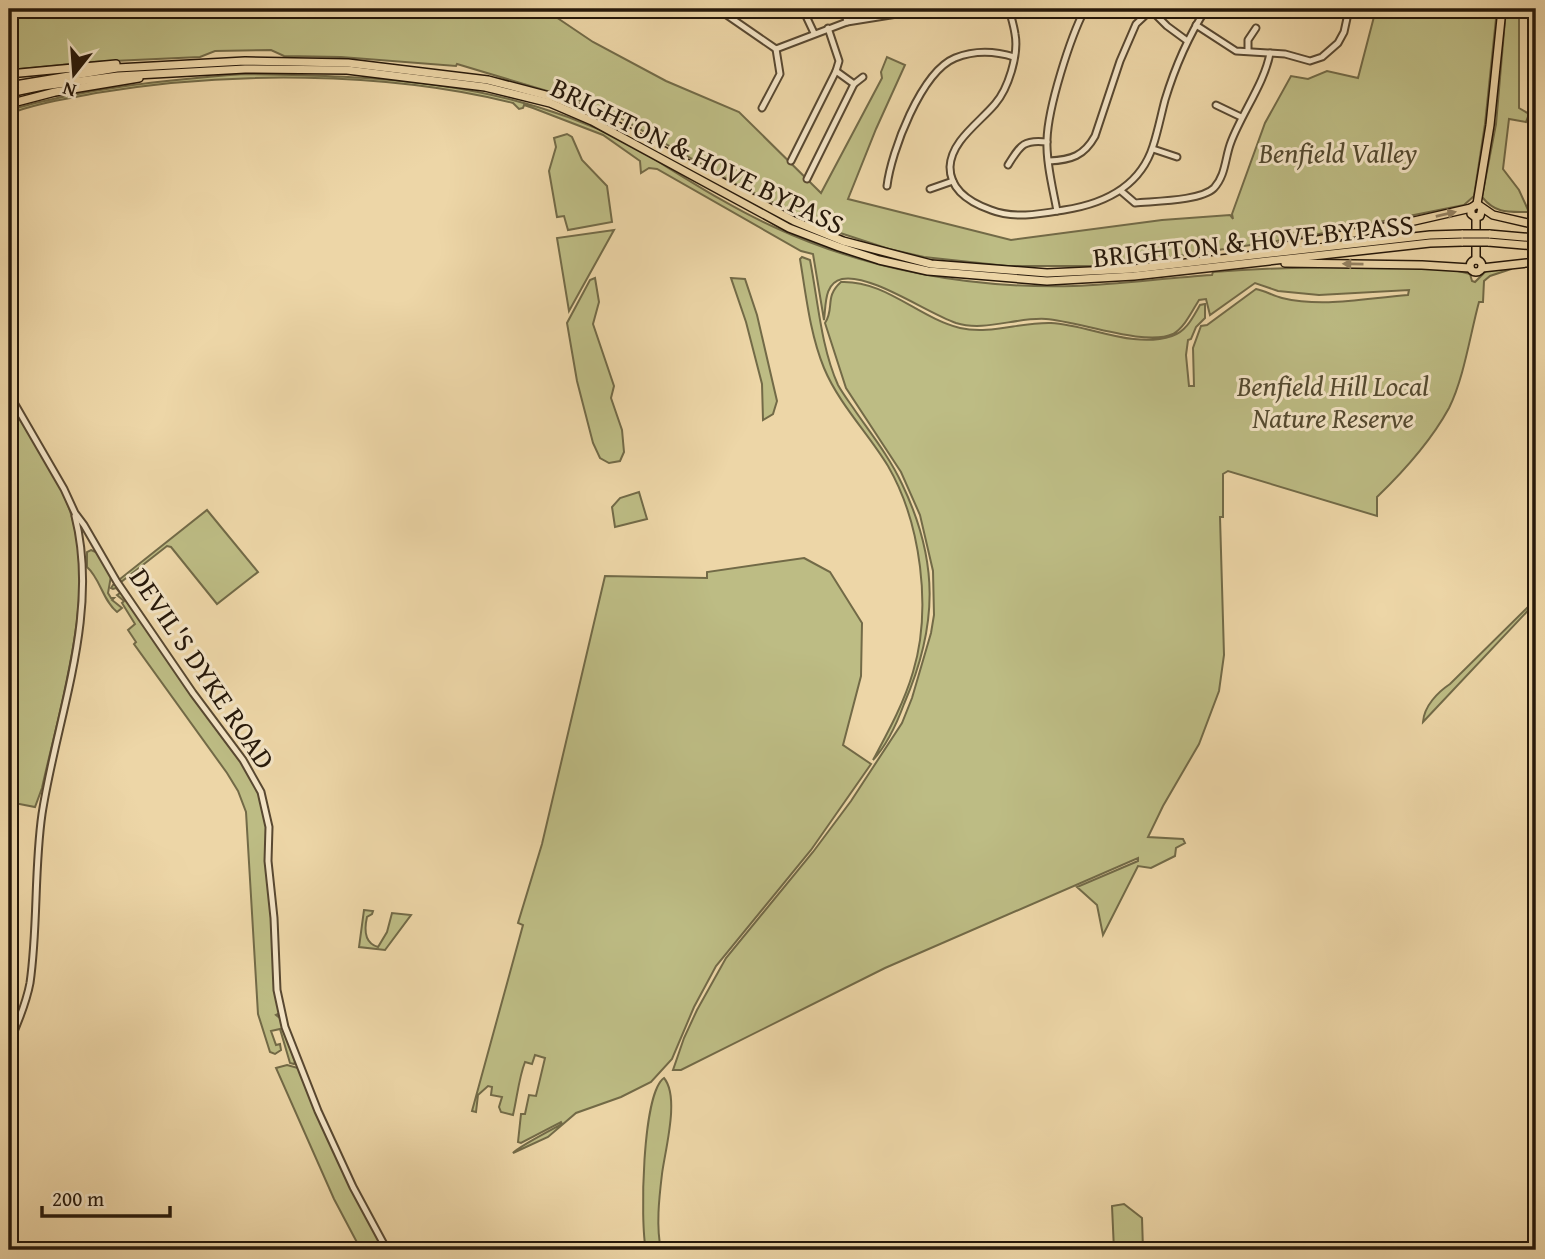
<svg xmlns="http://www.w3.org/2000/svg" width="1545" height="1259" viewBox="0 0 1545 1259" font-family="'Gentium Book Plus',serif">
	<rect width="100%" height="100%" fill="#edd6a7"/>
	<filter id="stains"><feTurbulence type="fractalNoise" baseFrequency=".00286" numOctaves="4"/><feColorMatrix values="0 0 0 0 .2 0 0 0 0 .09 0 0 0 0 .02 0 0 0 .5 -.17"/></filter>
	<radialGradient id="worn" r=".72"><stop offset=".6" stop-color="#630" stop-opacity="0"/><stop offset="1" stop-color="#630" stop-opacity=".3"/></radialGradient>
	<!-- green -->
	<g fill="#bdbc84" stroke="#726a47" stroke-width="2">
		<polygon points="9,9 544,9 593,42 666,81 739,112 821,193 882,78 881,72 887,57 905,65 876,129 848,199 1011,240 1162,220 1230,215 1233,219 1232,214 1265,123 1291,76 1308,79 1327,71 1358,78 1376,9 1497,9 1485,124 1474,196 1464,205 1309,236 1133,263 1096,266 1007,266 924,257 889,249 825,228 738,185 613,114 584,102 457,64 456,66 341,57 284,56 271,50 215,51 200,57 91,62 9,70"/>
		<path d="M1506,9h13v99l10,6 -3,8 -17,-3 -6,50 16,21 10,22c-21,0 -33,2 -47,-15l14,-73z"/>
		<path d="M244,74c136,2 258,6 382,68 49,29 97,62 148,85 93,43 198,62 300,59 46,-2 92,-8 138,-11l1,-3c57,-4 114,-6 172,-6 27,1 58,0 85,8l2,7 3,1 13,-13 22,-4 1,4 -21,7 -6,5 -1,21h-4c-9,33 -15,76 -30,106 -18,33 -45,63 -72,89v19l-149,-45 -5,3v43h-3l4,138 -5,36 -20,53 -36,62 -15,31 35,2 2,4 -9,5 -1,8 -24,12 -13,-2 -35,69 -6,-30 -20,-18 61,-26v-3l-253,110 -204,102h-8l11,-32 13,-28 29,-52 87,-106 38,-51 51,-78 10,-25 19,-65 3,-18 -1,-44 -13,-56 -19,-43 -55,-84 -21,-65c10,-15 -1,-26 16,-41 44,-2 78,36 119,46 30,7 60,-6 91,-5 39,2 81,26 121,13 14,-4 21,-19 28,-31l5,-1v14l-9,9 -5,12 -3,1 -2,15 3,31h5l-1,-38 8,-22 6,-1 49,-36c10,2 17,7 26,9 42,10 84,0 126,-3l1,-5 -90,5 -41,-4 -23,-8 -45,32 -4,-16 -7,1c-7,11 -14,27 -26,34 -28,13 -95,-13 -127,-15 -30,-2 -61,13 -90,4 -29,-10 -86,-50 -114,-44 -18,4 -16,26 -18,41l-11,-66 -12,-3 -144,-82 -8,-1 -8,5 -1,-12 -37,-26 -70,-27 -9,-3 -1,3 -4,1 -6,-6c-127,-32 -288,-32 -417,-10 -29,6 -60,10 -87,21v-4c77,-22 156,-30 235,-36z"/>
		<polygon points="567,134 572,137 582,160 607,186 612,222 568,230 564,216 557,217 549,171 556,147 554,138"/>
		<polygon points="614,230 569,311 557,238"/>
		<path d="M802,257l8,3c8,41 11,87 28,125 5,9 12,18 18,27 16,23 34,46 46,72 37,77 36,142 2,220 -7,19 -17,41 -31,56 15,-28 31,-57 40,-88 19,-63 8,-149 -25,-206 -20,-33 -49,-62 -64,-98 -14,-34 -18,-73 -24,-109z"/>
		<polygon points="595,278 599,302 593,324 614,386 611,398 622,430 624,452 620,461 609,463 600,458 593,443 577,381 567,323 590,280"/>
		<polygon points="731,278 745,279 757,315 777,401 773,414 763,420 762,384 746,322"/>
		<path d="M9,401c18,32 48,74 60,107 29,82 -9,197 -27,280l-7,19 -26,-5z"/>
		<polygon points="639,492 647,519 615,527 612,507 620,498"/>
		<polygon points="207,510 258,572 217,604 171,547 167,546 121,582 120,579"/>
		<path d="M91,550l7,3 13,23 -3,17 3,5h3l-2,2 10,8 -5,4c-14,-11 -17,-34 -30,-45v-15z"/>
		<path d="M804,558l26,14 32,51 -1,53 -18,69 28,19 -60,86 -95,116 -22,41 -22,52 -21,23 -30,15 -45,16 -28,24 -35,16c5,-6 38,-23 49,-29l-1,-2 -40,21 -3,-1 3,-28h4l4,-19 7,1 9,-38 -10,-3 -3,9 -7,-2c-6,15 -8,36 -12,53l-12,-3 -2,-5 3,-10 -11,-2 1,-8 -4,-1 -10,9 -2,17 -4,-1 51,-186 -5,-2 24,-79 63,-268 102,2v-6z"/>
		<polygon points="113,585 118,585 242,761 259,792 267,822 274,980 280,1013 276,1015 281,1019 295,1062 294,1064 290,1063 280,1029 271,1031 276,1045 280,1044 281,1050 275,1054 270,1052 258,1014 246,812 238,791 227,773 134,644 136,642 128,630 135,624 122,603 124,601 117,595 120,593 116,588 113,589 111,588"/>
		<path d="M1536,599v3l-113,120c1,-16 15,-30 27,-38z"/>
		<path d="M364,910l9,1 -1,3 -5,3c-3,13 -3,26 11,30l9,-15 5,-19 19,2 -26,35 -26,-3z"/>
		<polygon points="287,1065 298,1068 384,1250 361,1250 334,1199 276,1068"/>
		<path d="M664,1078c16,19 1,72 -2,96 -3,25 -6,52 -1,76h-15c-6,-27 -4,-157 18,-172z"/>
		<polygon points="1124,1204 1142,1218 1143,1250 1114,1250 1112,1206"/>
	</g>
	<g fill="none" stroke-linecap="round" stroke-linejoin="round">
		<defs>
			<g id="minor">
				<polyline points="718,9 776,49 847,22 928,9"/>
				<polyline points="798,9 806,16 814,33"/>
				<polyline points="844,9 847,22"/>
				<path d="M1009,9c2,8 5,17 6,25 4,21 -7,55 -20,70 -16,19 -44,37 -45,63 0,24 21,36 41,43 23,9 49,4 73,0 39,-6 76,-23 89,-64 5,-15 8,-31 12,-46 10,-33 23,-63 41,-91"/>
				<polyline points="1150,9 1167,26 1186,40"/>
				<polyline points="1196,25 1236,51 1285,54 1310,61 1322,57 1338,43 1344,32 1349,9"/>
				<polyline points="1248,51 1248,40 1256,28"/>
				<polyline points="854,84 863,77"/>
				<polyline points="1216,105 1241,117"/>
				<polyline points="762,108 780,74 776,49"/>
				<polyline points="1153,149 1177,157"/>
				<polyline points="791,161 836,71 839,61 828,28"/>
				<path d="M1049,161c22,-1 35,-5 46,-25l25,-75 16,-37 15,-14"/>
				<path d="M1008,165c12,-19 15,-26 39,-23"/>
				<polyline points="807,179 854,84 836,71"/>
				<path d="M887,186c4,-34 34,-114 68,-128 20,-8 40,-7 59,-1"/>
				<polyline points="930,189 953,181"/>
				<path d="M1121,191l14,12c19,-2 66,-2 79,-15 12,-13 11,-31 17,-46 11,-29 34,-60 39,-89"/>
				<path d="M1057,211c-4,-22 -11,-48 -10,-71 1,-33 23,-102 38,-131"/>
				<polyline points="9,394 64,489 75,513 84,525 117,582 193,693 243,760 261,792 269,827 268,861 274,918 277,990 285,1027 318,1111 353,1187 387,1250"/>
				<path d="M9,1043c9,-20 17,-39 21,-60 8,-56 4,-113 12,-169 15,-98 58,-199 33,-298"/>
			</g>
			<g id="highway">
				<polyline points="9,74 116,64"/>
				<polyline points="9,86 117,68 245,61 348,63 488,80 553,97 601,117 794,221 843,241 931,264 1047,273 1133,269 1430,235 1463,234"/>
				<polyline points="9,93 43,86 118,76 245,69 347,70 485,87 550,103 592,121 789,228 839,247 879,260 928,271 1047,281 1134,276 1430,243 1463,242"/>
				<polyline points="9,104 55,92 139,78"/>
				<polyline points="1477,204 1490,125 1502,9"/>
				<polyline points="1482,208 1480,216 1475,217 1471,214 1471,208 1477,204 1493,215 1536,225"/>
				<polyline points="1476,217 1476,260"/>
				<polyline points="1489,234 1536,238"/>
				<polyline points="1488,242 1536,246"/>
				<polyline points="1265,250 1401,224 1471,208"/>
				<circle cx="1476" cy="266" r="6"/>
				<polyline points="1285,263 1422,265 1470,268"/>
				<polyline points="1482,268 1536,262"/>
			</g>
		</defs>
		<!-- minor casing -->
		<use href="#minor" stroke="#584831" stroke-width="9"/>
		<!-- highway casing -->
		<use href="#highway" stroke="#26180a" stroke-width="10"/>
		<!-- minor -->
		<use href="#minor" stroke="#f3e4c6" stroke-width="5"/>
		<!-- highway -->
		<use href="#highway" stroke="#edd6a7" stroke-width="7"/>
		<defs>
			<g id="highway-bridge">
				<polyline points="1463,234 1489,234"/>
				<polyline points="1463,242 1488,242"/>
			</g>
		</defs>
		<!-- highway-bridge casing -->
		<use href="#highway-bridge" stroke="#26180a" stroke-width="10" stroke-linecap="butt"/>
		<!-- highway-bridge -->
		<use href="#highway-bridge" stroke="#edd6a7" stroke-width="7"/>
	</g>
	<!-- one-way arrows -->
	<defs><path id="oneway-solid" d="M-6-.8H1V-3.2L6.5 0L1 3.2V.8H-6Z" transform="scale(1.75)"/></defs>
	<g fill="#938060">
		<use href="#oneway-solid" transform="translate(1446 214) rotate(-13)"/>
		<use href="#oneway-solid" transform="translate(1353 264) rotate(-179)"/>
	</g>
	<g text-anchor="middle" dominant-baseline="central" stroke-width="6" stroke-linejoin="round" paint-order="stroke">
		<!-- park labels -->
		<g font-size="28" font-style="italic" fill="#53492f" stroke="#f3e4c6">
			<text x="1338" y="152">Benfield Valley</text>
			<text x="1333" y="385">Benfield Hill Local<tspan x="1333" dy="32">Nature Reserve</tspan></text>
		</g>
		<!-- street labels -->
		<g font-size="28" fill="#26180a" stroke="#f3e4c6">
			<text transform="translate(698 155) rotate(26)">BRIGHTON &amp; HOVE BYPASS</text>
			<text transform="translate(1253 240) rotate(-6)">BRIGHTON &amp; HOVE BYPASS</text>
			<text transform="translate(203 668) rotate(56)">DEVIL'S DYKE ROAD</text>
		</g>
	</g>
	<!-- margin -->
	<rect width="1545" height="1259" fill="none" stroke="#edd6a7" stroke-width="35"/>
	<rect x="10" y="10" width="1524" height="1238" fill="none" stroke="#26180a" stroke-width="3.5"/>
	<rect x="18" y="18" width="1510" height="1224" fill="none" stroke="#26180a" stroke-width="2"/>
	<!-- north arrow -->
	<g transform="translate(74 74) rotate(197)" stroke="#f3e4c6" stroke-width="5" paint-order="stroke">
	<path d="M0-5L12 26L0 18L-12 26Z" fill="#26180a"/>
	<text y="-10" font-size="19" font-weight="bold" text-anchor="middle" fill="#26180a">N</text>
	</g>
	<!-- scale -->
	<path d="M42 1206v10h128v-10" fill="none" stroke="#26180a" stroke-width="3.5"/>
	<text x="52" y="1206" font-size="21" fill="#26180a" stroke="#f3e4c6" stroke-width="5" paint-order="stroke">200 m</text>
	<rect width="100%" height="100%" filter="url(#stains)"/>
	<rect width="100%" height="100%" fill="url(#worn)"/>
</svg>
